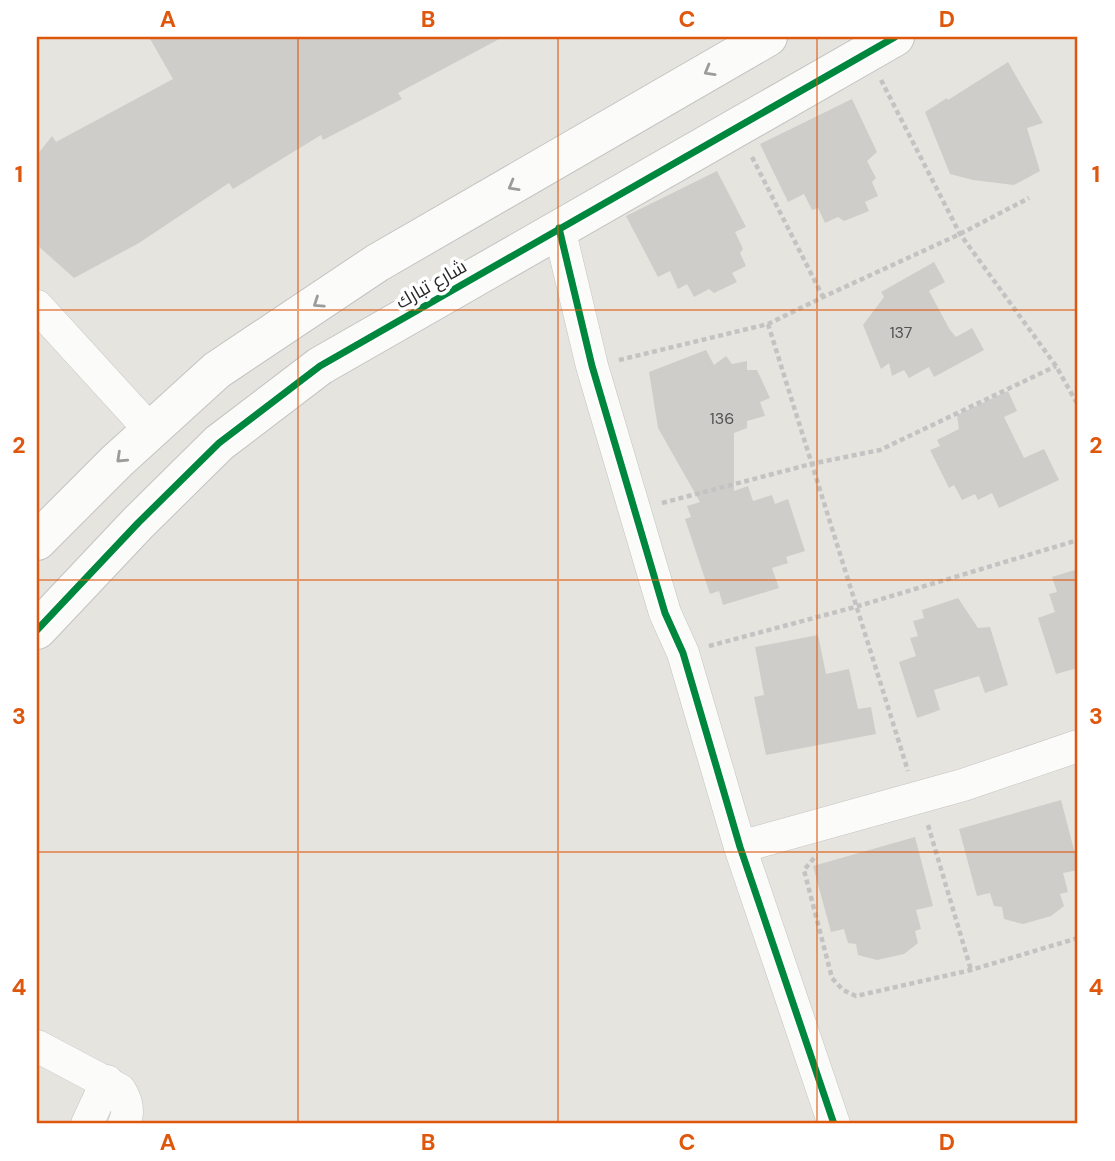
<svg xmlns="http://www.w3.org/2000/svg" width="1115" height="1161" viewBox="0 0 1115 1161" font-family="'DM Sans',Cairo,sans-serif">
	<rect width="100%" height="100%" fill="#e6e4de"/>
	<!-- building -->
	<g fill="#cfcdc9">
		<polygon points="149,37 503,37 398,93 402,99 323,140 321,135 233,189 229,183 139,243 74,278 37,245 37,155 52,136 56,142 173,79"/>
		<polygon points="1008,62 1043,123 1027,128 1040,171 1014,185 973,180 950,174 925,112 947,98 948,100"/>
		<polygon points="852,99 877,152 867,161 876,178 872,182 878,196 865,202 869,211 844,221 838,217 825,223 818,208 812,210 804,194 788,202 760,144"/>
		<polygon points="717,171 746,227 735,232 743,249 740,253 746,266 732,273 737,282 714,293 709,289 694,297 687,284 678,289 670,271 658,277 626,216"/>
		<polygon points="934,262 945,282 929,291 950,330 956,337 972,328 984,350 934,377 929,367 909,378 904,370 892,376 889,363 881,369 863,325 884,297 881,292"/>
		<polygon points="706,350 714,365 726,356 732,364 747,361 747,370 757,370 770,398 760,402 765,416 747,421 747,428 734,433 734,491 748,486 753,501 772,495 775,504 788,499 805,551 786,557 788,563 772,568 779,588 723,605 719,591 710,594 685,519 691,517 687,506 700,502 658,428 649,372"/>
		<polygon points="1008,391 1017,411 1004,417 1024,458 1044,449 1059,480 999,508 992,493 978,500 975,494 962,500 954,485 949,488 930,450 940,446 937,440 959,429 957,415"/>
		<polygon points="1078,569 1078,668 1056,674 1038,618 1055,612 1049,594 1057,592 1052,577"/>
		<polygon points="958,598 978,628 990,627 1008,685 985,693 979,676 934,690 940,710 917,718 899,662 916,656 910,638 918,636 913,621 924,618 922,610"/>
		<polygon points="818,635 826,674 849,669 858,709 871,707 876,734 766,755 754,697 764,695 755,647"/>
		<polygon points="1061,800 1078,865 1078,870 1063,873 1068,892 1060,894 1064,906 1051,916 1023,924 1004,919 1002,907 994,906 990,893 977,896 959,829"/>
		<polygon points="915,837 933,906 916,910 921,929 915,931 918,943 904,954 877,960 858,955 856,944 848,943 844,929 831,932 813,866"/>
	</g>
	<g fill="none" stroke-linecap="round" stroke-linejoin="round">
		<defs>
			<g id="street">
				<polyline points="559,228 592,366 665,613 683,653 740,847 834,1124"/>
				<polyline points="37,306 151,431"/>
				<polyline points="740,847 963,785 1078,746"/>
				<path d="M37,1046l83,44c7,11 10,21 4,34"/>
				<polyline points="87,1124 107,1081"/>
			</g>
			<g id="secondary">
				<polyline points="37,541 117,461 217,370 377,263 768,37"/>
				<polyline points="37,630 138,523 219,443 320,366 895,37"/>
			</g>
		</defs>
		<!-- street casing -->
		<use href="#street" stroke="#c4c3c3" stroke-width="33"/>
		<!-- secondary casing -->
		<use href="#secondary" stroke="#c4c3c3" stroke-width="40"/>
		<!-- path -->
		<g stroke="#c4c3c3" stroke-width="4.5" stroke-dasharray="5 3.5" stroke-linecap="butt">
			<polyline points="881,80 960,234 1056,366 1078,405"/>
			<polyline points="752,157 823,297"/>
			<polyline points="768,324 908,771"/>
			<polyline points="619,360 768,324 823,297 960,234 1029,198"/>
			<polyline points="662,503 811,464 880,450 1056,366"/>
			<polyline points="709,646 855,607 1078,540"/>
			<polyline points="928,825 971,970"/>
			<polyline points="814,858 804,870 832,978 843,990 856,996 971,970 1078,938"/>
		</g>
		<!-- street -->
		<use href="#street" stroke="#fbfbfa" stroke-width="32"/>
		<!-- secondary -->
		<use href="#secondary" stroke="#fbfbfa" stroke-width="38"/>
		<defs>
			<g id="cycleway">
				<polyline points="559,228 592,366 665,613 683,653 740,847 834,1124"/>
				<polyline points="37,630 138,523 219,443 320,366 895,37"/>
			</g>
		</defs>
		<!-- cycleway casing -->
		<use href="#cycleway" stroke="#fff" stroke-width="11"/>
		<!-- cycleway -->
		<use href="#cycleway" stroke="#00873e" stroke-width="7"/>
	</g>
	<!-- one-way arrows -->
	<defs><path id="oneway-chevron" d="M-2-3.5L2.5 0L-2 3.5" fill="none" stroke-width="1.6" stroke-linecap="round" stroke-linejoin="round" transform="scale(1.75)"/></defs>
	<g stroke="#9c9c9c">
		<use href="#oneway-chevron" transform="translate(709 71) rotate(150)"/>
		<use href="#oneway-chevron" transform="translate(513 186) rotate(150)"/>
		<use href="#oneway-chevron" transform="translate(318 303) rotate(146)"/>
		<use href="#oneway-chevron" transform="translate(121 458) rotate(137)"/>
	</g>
	<!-- grid -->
	<path fill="none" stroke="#de570d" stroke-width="2" stroke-opacity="0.55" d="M298,37v1087M558,37v1087M817,37v1087M37,310h1041M37,580h1041M37,852h1041"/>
	<g text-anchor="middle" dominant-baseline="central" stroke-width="7" stroke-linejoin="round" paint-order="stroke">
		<!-- number labels -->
		<g font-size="16" fill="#525251">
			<text x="901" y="332">137</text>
			<text x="722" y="418">136</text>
		</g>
		<!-- street labels -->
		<g font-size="19" fill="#282828" stroke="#fff">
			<text transform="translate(431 284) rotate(-30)">شارع تبارك</text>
		</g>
	</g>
	<!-- border -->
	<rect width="1115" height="1161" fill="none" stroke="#ffffff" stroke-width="77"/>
	<rect x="38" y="38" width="1038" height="1084" fill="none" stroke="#de570d" stroke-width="2.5"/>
	<g font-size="23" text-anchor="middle" font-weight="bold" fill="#de570d">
		<text x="168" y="27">A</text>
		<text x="428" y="27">B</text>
		<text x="687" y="27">C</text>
		<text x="947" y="27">D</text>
		<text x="19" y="182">1</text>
		<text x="1096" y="182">1</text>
		<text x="19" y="453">2</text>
		<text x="1096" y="453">2</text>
		<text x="19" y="724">3</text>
		<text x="1096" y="724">3</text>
		<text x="19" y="995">4</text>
		<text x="1096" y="995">4</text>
		<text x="168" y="1150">A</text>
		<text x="428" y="1150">B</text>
		<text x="687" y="1150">C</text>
		<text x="947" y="1150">D</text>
	</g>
</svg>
